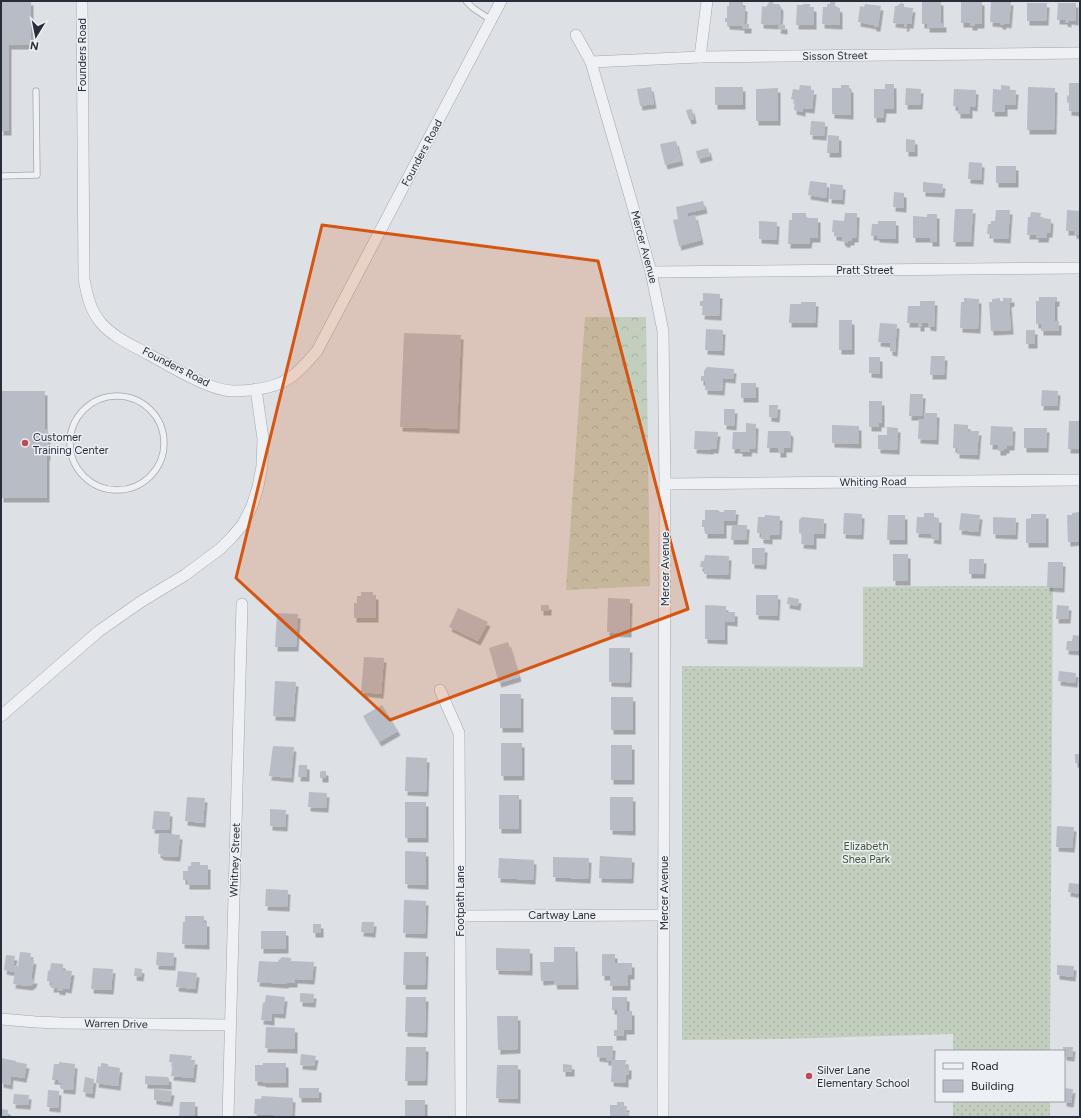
<svg xmlns="http://www.w3.org/2000/svg" width="1081" height="1118" viewBox="0 0 1081 1118" font-family="Figtree,sans-serif">
	<defs>
		<pattern id="grass-dots" width="8" height="8" patternUnits="userSpaceOnUse"><rect width="8" height="8" fill="#c2cfbe"/><path d="M2 2h.1M6 6h.1" fill="none" stroke="#a7b2a4" stroke-width="1.8" stroke-linecap="round"/></pattern>
		<pattern id="forest-crowns" width="20" height="18" patternUnits="userSpaceOnUse"><rect width="20" height="18" fill="#c2cfbe"/><path d="M2 6a3 3 0 1 1 6 0M12 15a3 3 0 1 1 6 0" fill="none" stroke="#a7b2a4"/></pattern>
		<filter id="shadow"><feDropShadow dx="2.5" dy="4.5" stdDeviation="0" flood-color="#0004"/></filter>
	</defs>
	<rect width="100%" height="100%" fill="#dde0e5"/>
	<!-- grass -->
	<g fill="url(#grass-dots)">
		<polygon points="945,586 1053,586 1050,1051 953,1051 953,1034 782,1039 682,1040 682,666 863,667 863,587"/>
		<rect x="953" y="1101" width="97" height="16"/>
	</g>
	<!-- forest -->
	<polygon fill="url(#forest-crowns)" points="585,317 646,317 650,586 566,590"/>
	<!-- building -->
	<g fill="#b7bcc5" filter="url(#shadow)">
		<polygon points="1,1 31,1 31,45 9,45 9,131 1,131"/>
		<polygon points="729,1 743,1 743,7 745,7 744,24 749,24 749,29 742,29 742,26 727,25 727,22 725,22 725,18 727,18 727,6 729,6"/>
		<polygon points="770,1 774,1 773,4 779,4 781,7 780,24 785,25 785,30 778,29 779,25 761,24 762,6 766,7"/>
		<polygon points="922,1 941,1 941,23 944,23 944,28 927,28 927,24 922,24"/>
		<polygon points="961,1 982,1 982,24 975,24 975,26 970,26 970,23 961,23"/>
		<polygon points="991,1 1011,1 1009,24 1004,23 1004,25 1000,25 1000,23 990,22"/>
		<polygon points="830,2 835,2 835,7 840,8 840,25 822,24 823,7 827,7 827,4 830,4"/>
		<polygon points="901,3 904,4 904,7 913,8 911,24 907,24 907,27 904,27 905,24 893,23 895,6 897,6"/>
		<polygon points="1027,3 1047,3 1046,21 1027,21"/>
		<polygon points="1058,3 1076,3 1076,21 1069,20 1069,23 1065,22 1065,20 1057,20"/>
		<polygon points="803,4 810,4 810,7 814,7 814,25 796,25 797,5 803,5"/>
		<polygon points="865,4 881,6 878,27 874,27 874,25 858,22 860,6 864,7"/>
		<polygon points="1069,83 1080,83 1080,112 1069,111 1069,103 1067,102 1067,95 1069,96"/>
		<polygon points="885,84 894,84 894,109 884,109 883,118 874,118 874,89 885,89"/>
		<polygon points="800,85 811,86 811,90 814,90 812,109 803,108 803,112 794,110 795,100 791,99 793,89 799,90"/>
		<polygon points="841,85 849,85 849,88 851,88 851,115 832,114 832,88 841,88"/>
		<polygon points="1001,85 1010,86 1010,90 1016,90 1015,105 1005,105 1005,112 992,112 993,89 1001,90"/>
		<polygon points="651,87 654,104 640,106 637,89"/>
		<rect x="715" y="87" width="28" height="18"/>
		<polygon points="1028,87 1055,88 1054,130 1027,130"/>
		<polygon points="778,88 778,121 756,121 756,89"/>
		<polygon points="906,88 921,89 920,105 905,105"/>
		<polygon points="954,89 976,90 975,107 970,106 970,114 958,114 958,107 953,106"/>
		<polygon points="692,109 694,119 689,120 686,110"/>
		<polygon points="811,121 825,122 824,136 810,135"/>
		<polygon points="828,135 839,136 839,153 827,153"/>
		<polygon points="906,139 915,140 915,152 906,152"/>
		<polygon points="676,141 681,161 665,165 660,144"/>
		<polygon points="708,148 710,156 698,159 696,151"/>
		<polygon points="969,162 982,163 981,180 968,179"/>
		<rect x="996" y="166" width="20" height="17"/>
		<polygon points="810,181 827,183 826,198 808,195"/>
		<polygon points="923,182 943,184 942,193 923,192"/>
		<polygon points="830,184 843,185 842,200 829,199"/>
		<polygon points="894,192 904,193 904,208 893,207"/>
		<polygon points="703,201 705,209 687,213 688,217 695,215 701,240 679,246 673,220 678,219 676,207"/>
		<polygon points="955,209 973,209 971,242 953,242"/>
		<polygon points="996,210 1010,210 1008,239 991,238 991,234 987,234 988,224 991,224 991,221 995,221"/>
		<polygon points="1067,210 1080,211 1080,235 1074,234 1074,231 1066,231"/>
		<polygon points="1031,212 1041,213 1040,218 1051,219 1050,233 1047,233 1046,238 1036,238 1036,235 1027,235 1028,217 1030,217"/>
		<polygon points="792,213 806,213 806,218 818,218 818,238 810,238 809,244 788,244 789,220 792,220"/>
		<polygon points="845,213 857,213 856,238 852,238 852,241 848,241 848,243 845,243 842,240 842,237 834,236 834,232 832,232 833,220 844,221"/>
		<polygon points="927,214 937,214 937,242 930,242 930,238 913,238 913,216 927,217"/>
		<polygon points="759,221 777,222 776,240 759,239"/>
		<polygon points="878,221 896,221 896,239 877,238 877,236 871,236 872,224 878,224"/>
		<polygon points="703,293 720,294 719,316 702,315 703,306 700,306 700,301 703,301"/>
		<polygon points="1039,297 1057,297 1057,302 1055,302 1055,321 1059,321 1059,331 1041,331 1041,324 1036,324 1036,301 1039,301"/>
		<polygon points="964,298 979,299 978,329 960,328 961,302 964,302"/>
		<polygon points="1000,298 1000,301 1003,301 1003,298 1012,298 1012,302 1009,303 1011,330 991,331 989,302 992,302 992,299"/>
		<polygon points="920,301 935,301 934,327 928,326 928,323 922,323 922,327 918,327 918,323 907,323 908,306 920,306"/>
		<polygon points="801,302 816,302 815,323 789,323 790,304 801,304"/>
		<rect x="839" y="320" width="13" height="30"/>
		<polygon points="880,323 897,324 895,352 890,351 890,343 878,342"/>
		<polygon points="706,329 723,330 722,351 705,350"/>
		<rect x="1026" y="330" width="9" height="14"/>
		<polygon points="404,333 461,335 457,429 400,427"/>
		<polygon points="931,356 945,356 944,375 930,375"/>
		<polygon points="869,357 880,357 880,374 869,373"/>
		<polygon points="707,367 734,369 733,379 723,378 722,391 705,390 705,381 701,381 701,376 704,376 704,371"/>
		<rect x="741" y="383" width="15" height="15"/>
		<polygon points="1042,390 1058,391 1057,406 1041,406"/>
		<polygon points="1,391 45,391 45,429 48,429 48,456 47,456 47,498 1,498"/>
		<polygon points="910,394 923,394 922,416 909,416"/>
		<polygon points="869,401 882,401 882,423 879,423 879,427 869,427"/>
		<polygon points="769,405 778,405 777,418 769,417"/>
		<polygon points="724,409 735,409 734,426 724,425"/>
		<polygon points="925,413 937,413 936,440 918,439 919,419 924,419"/>
		<polygon points="1069,421 1080,421 1080,449 1068,449"/>
		<polygon points="746,423 756,424 755,449 750,448 749,452 740,452 740,449 732,449 733,432 746,432"/>
		<polygon points="954,424 968,425 968,431 979,431 977,455 957,454 957,448 953,448"/>
		<polygon points="832,425 859,426 859,444 832,443"/>
		<polygon points="991,426 1013,427 1012,446 1007,446 1007,449 1004,449 1004,451 998,451 998,445 990,445"/>
		<polygon points="887,427 898,428 897,450 878,449 878,435 887,435"/>
		<polygon points="1024,428 1047,428 1046,448 1024,448"/>
		<polygon points="695,431 718,432 716,449 711,449 711,450 694,449"/>
		<polygon points="768,431 789,431 791,433 790,448 784,448 784,453 778,453 778,448 767,448"/>
		<polygon points="705,510 718,510 720,512 724,512 724,510 736,510 735,521 724,521 724,534 705,534 705,527 702,527 702,520 705,520"/>
		<polygon points="1080,512 1080,541 1068,542 1067,515 1072,515 1072,513"/>
		<polygon points="844,513 862,514 861,535 843,534"/>
		<polygon points="924,513 934,513 934,518 939,518 939,540 931,539 932,534 916,533 917,517 924,517"/>
		<polygon points="961,513 980,515 978,532 959,530"/>
		<polygon points="1031,514 1046,514 1046,543 1026,543 1026,519 1031,518"/>
		<polygon points="765,515 780,516 779,535 770,535 770,540 761,539 761,533 757,533 758,517 765,517"/>
		<polygon points="888,515 905,515 905,540 887,540"/>
		<polygon points="802,517 824,519 823,534 814,534 814,545 801,544 802,534 799,533 799,520"/>
		<polygon points="993,517 1016,518 1015,535 993,534"/>
		<polygon points="732,525 747,525 746,540 731,540"/>
		<polygon points="752,548 765,548 764,565 752,564"/>
		<rect x="893" y="554" width="15" height="27"/>
		<polygon points="705,555 729,556 728,575 704,574 704,567 700,567 701,561 704,561"/>
		<polygon points="969,559 984,559 983,574 969,574"/>
		<polygon points="1048,562 1063,562 1062,588 1047,587"/>
		<polygon points="361,592 373,592 373,595 376,595 376,618 354,618 354,603 357,603 357,596 361,596"/>
		<polygon points="756,595 778,595 777,616 756,615"/>
		<polygon points="788,597 799,599 798,606 787,604"/>
		<polygon points="608,598 630,599 629,633 607,632"/>
		<rect x="541" y="605" width="8" height="6"/>
		<polygon points="705,605 726,606 726,612 735,612 735,622 725,621 725,640 705,639"/>
		<polygon points="1057,605 1069,606 1068,619 1056,619"/>
		<polygon points="458,608 488,622 478,641 449,627"/>
		<polygon points="277,613 298,614 296,647 275,647"/>
		<polygon points="1073,635 1080,636 1080,651 1066,650 1067,641 1072,641"/>
		<polygon points="508,642 519,677 499,683 489,648"/>
		<polygon points="609,648 630,648 629,683 609,682"/>
		<polygon points="364,657 384,658 381,694 361,692"/>
		<polygon points="1059,671 1076,673 1075,683 1058,681"/>
		<polygon points="275,681 296,682 293,717 273,716"/>
		<rect x="500" y="694" width="21" height="34"/>
		<rect x="611" y="697" width="22" height="33"/>
		<polygon points="382,705 398,731 379,742 363,716"/>
		<rect x="501" y="743" width="21" height="33"/>
		<rect x="611" y="745" width="21" height="35"/>
		<polygon points="273,746 294,747 291,778 269,776"/>
		<rect x="1075" y="754" width="5" height="9"/>
		<polygon points="406,757 427,758 426,792 405,791"/>
		<polygon points="299,765 307,765 307,777 298,777"/>
		<polygon points="322,771 326,771 326,778 320,778 320,772"/>
		<polygon points="309,792 327,793 326,808 308,807"/>
		<rect x="499" y="795" width="20" height="34"/>
		<polygon points="187,797 205,798 203,823 185,821"/>
		<polygon points="610,797 633,797 633,831 610,830"/>
		<rect x="405" y="802" width="21" height="36"/>
		<polygon points="270,809 286,810 285,827 270,826"/>
		<polygon points="154,811 170,812 169,830 152,829"/>
		<polygon points="1057,826 1074,827 1072,848 1056,847"/>
		<polygon points="159,833 180,835 178,856 177,857 162,856 158,853"/>
		<polygon points="405,851 426,852 426,885 405,884"/>
		<polygon points="600,856 632,858 631,879 599,878"/>
		<polygon points="553,857 589,858 588,879 553,877"/>
		<polygon points="499,858 534,860 533,880 498,878"/>
		<polygon points="191,862 200,862 200,865 208,865 208,885 187,885 187,880 183,880 183,871 188,871 188,866 191,866"/>
		<polygon points="1069,883 1080,884 1080,894 1068,892"/>
		<polygon points="266,889 288,890 287,907 265,906"/>
		<polygon points="404,900 426,901 425,934 403,933"/>
		<polygon points="185,916 204,916 204,922 207,922 207,945 182,944 183,922 185,922"/>
		<polygon points="362,922 374,922 373,933 361,932"/>
		<rect x="313" y="924" width="8" height="9"/>
		<rect x="261" y="931" width="25" height="18"/>
		<polygon points="554,947 575,947 576,985 555,985 554,980 541,981 540,962 554,962"/>
		<polygon points="496,948 530,949 530,971 496,970"/>
		<polygon points="20,952 31,953 30,959 34,960 31,979 35,979 34,983 30,986 13,984 15,972 4,970 6,955 15,956 13,965 18,966"/>
		<polygon points="157,952 174,953 173,966 156,965"/>
		<polygon points="404,952 426,952 425,985 403,985"/>
		<polygon points="602,954 615,954 615,963 632,963 632,975 628,975 628,986 610,986 610,976 602,976"/>
		<polygon points="282,957 291,958 291,961 314,962 312,980 295,979 295,983 287,983 285,984 257,982 259,961 277,962"/>
		<polygon points="51,963 63,964 63,970 72,971 69,989 63,988 63,991 57,990 57,988 51,988 52,982 47,981 48,970 50,971"/>
		<polygon points="1057,965 1074,966 1073,977 1057,975"/>
		<polygon points="93,968 113,969 111,990 91,989"/>
		<polygon points="135,968 142,969 141,977 134,976"/>
		<polygon points="178,971 197,973 195,989 176,987"/>
		<polygon points="300,993 314,994 313,1003 300,1002"/>
		<polygon points="266,995 285,997 283,1014 272,1013 272,1021 261,1020 263,1003 265,1002"/>
		<polygon points="406,997 426,997 425,1033 405,1032"/>
		<polygon points="612,997 627,997 627,1011 632,1011 632,1030 624,1030 624,1036 614,1036 614,1030 617,1030 617,1010 612,1010"/>
		<polygon points="497,1016 518,1016 518,1049 498,1050"/>
		<polygon points="266,1027 295,1028 295,1049 265,1048"/>
		<polygon points="597,1046 613,1046 612,1060 626,1060 625,1066 629,1066 629,1075 626,1075 626,1083 611,1082 612,1061 606,1061 606,1058 597,1057"/>
		<polygon points="406,1047 426,1047 425,1081 405,1081"/>
		<polygon points="1063,1047 1073,1047 1072,1057 1064,1056"/>
		<polygon points="170,1054 192,1056 191,1060 195,1060 193,1078 171,1076 173,1062 169,1062"/>
		<polygon points="301,1054 316,1056 314,1066 300,1065"/>
		<polygon points="1,1058 16,1061 16,1062 27,1064 24,1078 11,1076 10,1085 1,1083"/>
		<polygon points="59,1062 75,1064 73,1090 61,1089 61,1083 58,1083 58,1080 52,1080 54,1064 59,1064"/>
		<polygon points="101,1063 108,1064 108,1066 120,1068 118,1086 96,1083 98,1066 101,1067"/>
		<polygon points="263,1063 286,1063 286,1083 264,1083 263,1082 255,1081 255,1065 263,1065"/>
		<polygon points="563,1064 572,1065 572,1072 563,1072"/>
		<polygon points="497,1065 518,1065 518,1099 496,1098"/>
		<polygon points="145,1076 168,1077 169,1079 169,1085 145,1084"/>
		<polygon points="85,1077 94,1079 92,1094 83,1092"/>
		<rect x="299" y="1088" width="20" height="10"/>
		<polygon points="1064,1088 1073,1089 1071,1103 1064,1102"/>
		<polygon points="154,1089 172,1091 170,1102 154,1100"/>
		<polygon points="48,1090 59,1091 58,1108 47,1107"/>
		<polygon points="14,1094 29,1095 28,1105 13,1104"/>
		<polygon points="262,1096 293,1098 292,1116 254,1114 255,1099 261,1099"/>
		<rect x="405" y="1100" width="20" height="17"/>
		<polygon points="180,1102 195,1102 195,1117 179,1117"/>
		<polygon points="617,1102 624,1102 624,1106 627,1106 626,1112 629,1113 629,1117 610,1117 610,1105 617,1105"/>
		<polygon points="1,1109 8,1110 8,1117 1,1117"/>
	</g>
	<g fill="none" stroke-linecap="round" stroke-linejoin="round">
		<defs>
			<g id="lane">
				<polyline points="466,1 473,8 491,20"/>
				<polyline points="1,176 37,175 36,91"/>
				<circle cx="117" cy="443" r="47"/>
			</g>
			<g id="street">
				<path d="M82,1l2,278c3,16 6,31 17,44 13,15 33,23 49,32 20,11 60,36 83,36 19,0 43,-3 58,-14 10,-7 18,-17 26,-26l184,-350"/>
				<polyline points="576,35 591,62 631,200 651,272 663,331 665,484 663,1117"/>
				<polyline points="700,57 707,1"/>
				<polyline points="591,62 700,57 1080,53"/>
				<polyline points="651,272 1080,268"/>
				<polyline points="665,484 1080,480"/>
				<polyline points="440,690 459,733 461,1117"/>
				<polyline points="1,716 99,631 142,601 185,575 220,549 232,537 243,524 252,506 258,487 262,466 263,439 256,389"/>
				<polyline points="460,916 664,915"/>
				<polyline points="1,1019 36,1022 60,1023 230,1025"/>
				<polyline points="228,1117 242,604"/>
			</g>
		</defs>
		<!-- lane casing -->
		<use href="#lane" stroke="#a3a7ae" stroke-width="7"/>
		<!-- street casing -->
		<use href="#street" stroke="#a3a7ae" stroke-width="12"/>
		<!-- lane -->
		<use href="#lane" stroke="#eff0f4" stroke-width="5.5"/>
		<!-- street -->
		<use href="#street" stroke="#eff0f4" stroke-width="11"/>
	</g>
	<!-- marked area -->
	<path fill="#d55511" fill-opacity="0.2" stroke="#d55511" stroke-width="3" stroke-linejoin="round" d="M322,225l276,36 90,348 -298,111 -154,-142z"/>
	<!-- markers -->
	<g fill="#c34957" stroke="#eceff3" stroke-width="1.5">
		<circle cx="25" cy="443" r="4"/>
		<circle cx="809" cy="1076" r="4"/>
	</g>
	<g text-anchor="middle" dominant-baseline="central" stroke-width="3" stroke-linejoin="round" paint-order="stroke">
		<!-- street labels -->
		<g font-size="11" fill="#272e3a" stroke="#eceff3">
			<text transform="translate(82 55) rotate(-90)">Founders Road</text>
			<text transform="translate(835 56) rotate(-1)">Sisson Street</text>
			<text transform="translate(422 153) rotate(-62)">Founders Road</text>
			<text transform="translate(644 247) rotate(75)">Mercer Avenue</text>
			<text x="865" y="270">Pratt Street</text>
			<text transform="translate(176 367) rotate(27)">Founders Road</text>
			<text transform="translate(873 482) rotate(-1)">Whiting Road</text>
			<text transform="translate(665 569) rotate(-90)">Mercer Avenue</text>
			<text transform="translate(235 860) rotate(-88)">Whitney Street</text>
			<text transform="translate(664 893) rotate(-90)">Mercer Avenue</text>
			<text transform="translate(460 901) rotate(-90)">Footpath Lane</text>
			<text x="562" y="915">Cartway Lane</text>
			<text transform="translate(116 1024) rotate(1)">Warren Drive</text>
		</g>
		<!-- poi labels -->
		<g font-size="11" fill="#272e3a" stroke="#eceff3" text-anchor="start">
			<text x="33" y="437">Customer<tspan x="33" dy="13">Training Center</tspan></text>
			<text x="817" y="1070">Silver Lane<tspan x="817" dy="13">Elementary School</tspan></text>
		</g>
		<!-- park labels -->
		<g font-size="11" fill="#3b5536" stroke="#eceff3">
			<text x="866" y="846">Elizabeth<tspan x="866" dy="13">Shea Park</tspan></text>
		</g>
	</g>
	<!-- border -->
	<rect width="1081" height="1118" fill="none" stroke="#272e3a" stroke-width="4"/>
	<!-- legend -->
	<rect x="935" y="1050" width="130" height="52" fill="#eceff3" stroke="#9da2a9"/>
	<rect x="943" y="1063" width="20" height="6" fill="#eff0f4" stroke="#9da2a9"/>
	<text x="971" y="1070" font-size="12" fill="#272e3a">Road</text>
	<rect x="943" y="1080" width="20" height="12" fill="#b7bcc5" stroke="#9da2a9"/>
	<text x="971" y="1090" font-size="12" fill="#272e3a">Building</text>
	<!-- north arrow -->
	<g transform="translate(36 36) rotate(190)" stroke="#eceff3" stroke-width="3" paint-order="stroke">
	<path d="M0-3L7 15L0 10L-7 15Z" fill="#272e3a"/>
	<text y="-6" font-size="11" font-weight="bold" text-anchor="middle" fill="#272e3a">N</text>
	</g>
</svg>
